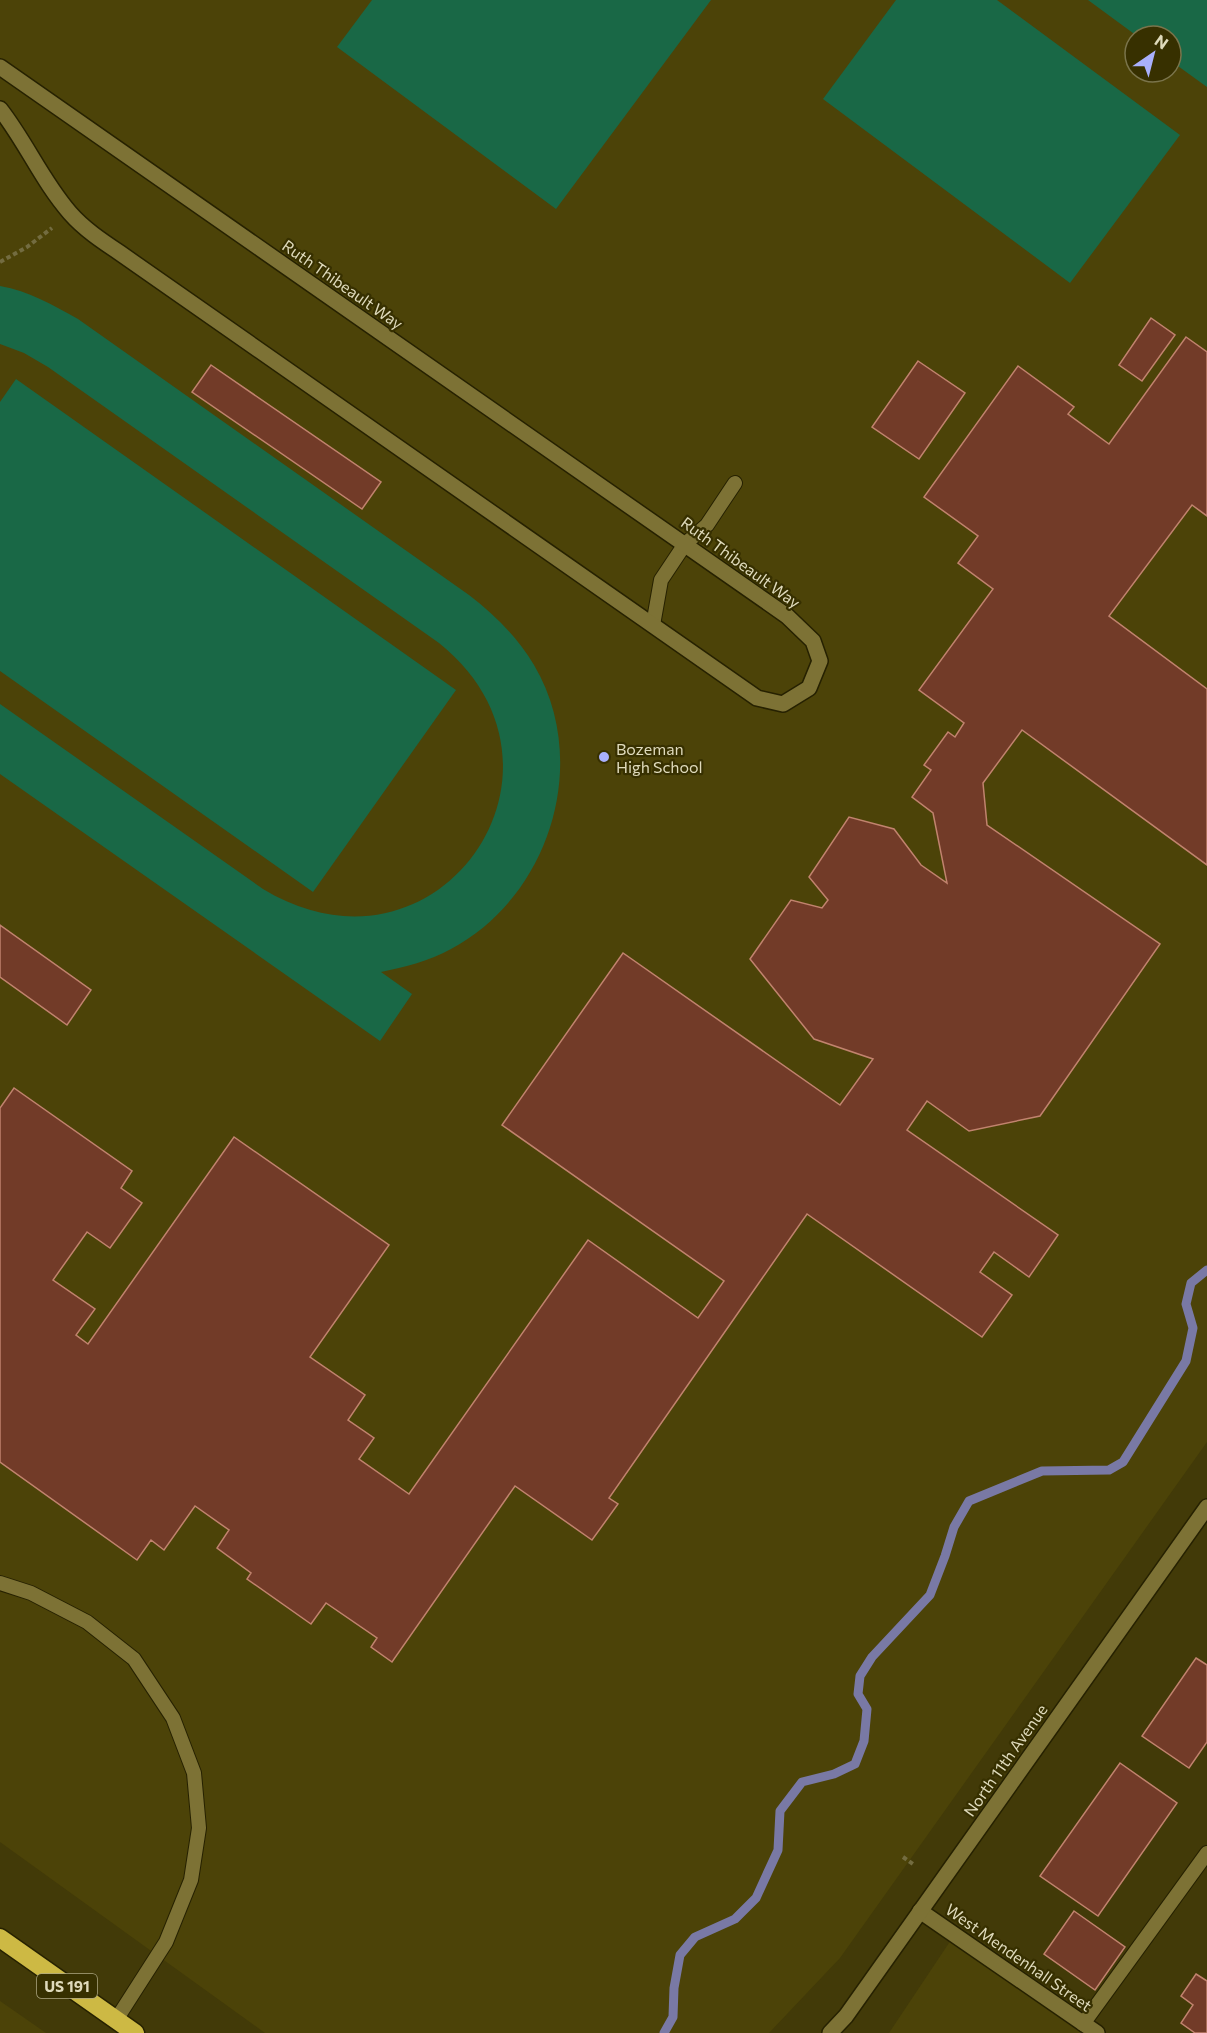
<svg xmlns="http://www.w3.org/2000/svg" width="1207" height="2033" viewBox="0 0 1207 2033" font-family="Commissioner,sans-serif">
	<rect width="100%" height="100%" fill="#423a08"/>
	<!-- built -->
	<g fill="#4c4308" fill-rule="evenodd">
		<path d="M0,0h1207v1442l-367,516 -71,75h-504l-265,-191zM1135,36h36v36h-36z"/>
		<polygon points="955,1934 1097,2033 889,2033"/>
		<polygon points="0,2001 46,2033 0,2033"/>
	</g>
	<!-- green -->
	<g fill="#196846">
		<polygon points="372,0 711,0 556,209 337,47"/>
		<polygon points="896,0 997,0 1180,135 1070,283 823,99"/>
		<polygon points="1088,0 1207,0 1207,87 1171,61 1171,36 1137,36"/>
		<path d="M0,286c29,5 53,19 78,33l391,276c26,20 48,42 65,70 58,98 15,232 -83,284 -22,12 -46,18 -70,23l31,22 -32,47 -380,-267v-70l263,185c175,106 332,-121 176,-246l-391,-276 -24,-14 -24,-9z"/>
		<polygon points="16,379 456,690 313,892 0,671 0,402"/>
	</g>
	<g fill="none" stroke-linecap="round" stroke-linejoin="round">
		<!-- stream -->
		<polyline stroke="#7979a5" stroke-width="9" points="664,2033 673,2017 674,1988 680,1955 695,1937 735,1919 756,1898 778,1850 780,1811 802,1782 834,1774 855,1764 864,1741 867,1709 858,1694 860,1676 872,1657 930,1595 945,1556 954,1527 969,1501 1042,1471 1109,1470 1123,1462 1186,1361 1193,1328 1186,1304 1191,1283 1207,1270"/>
	</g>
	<!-- building -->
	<g fill="#723b28" stroke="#c1836e" stroke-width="1.5">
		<polygon points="1151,318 1175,335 1142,381 1119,365"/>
		<polygon points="1186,337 1207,352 1207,516 1192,505 1109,616 1207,689 1207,865 1022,730 983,783 987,825 1160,944 1040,1116 969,1131 927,1101 907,1130 1058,1235 1029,1277 994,1252 980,1272 1012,1295 982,1337 807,1214 609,1498 618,1504 592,1540 515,1486 392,1662 371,1647 377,1638 326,1603 311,1624 247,1579 251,1573 217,1548 229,1530 195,1506 164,1550 151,1540 137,1560 0,1462 0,1108 14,1088 132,1171 121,1188 142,1203 110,1248 87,1232 53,1280 95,1309 76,1335 88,1344 234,1137 389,1245 310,1357 365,1395 348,1420 374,1438 359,1459 409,1494 588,1240 698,1318 724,1281 502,1125 623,953 840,1105 873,1059 814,1039 750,959 791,900 822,908 828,900 809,877 849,817 894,829 921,865 947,883 933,813 912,797 931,770 924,765 948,732 955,737 964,723 919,690 993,589 958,563 978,536 924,497 1018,366 1074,407 1068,414 1109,444"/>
		<polygon points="918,361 965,393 919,459 872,427"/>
		<polygon points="211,365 381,482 362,509 192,392"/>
		<polygon points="0,925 91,990 67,1025 0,977"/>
		<polygon points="1196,1658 1207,1665 1207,1742 1189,1768 1142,1736"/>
		<polygon points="1120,1763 1177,1803 1098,1916 1040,1876"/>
		<polygon points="1074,1911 1125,1947 1095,1990 1044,1954"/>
		<polygon points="1196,1974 1207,1981 1207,2033 1195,2033 1181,2023 1193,2005 1181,1996"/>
	</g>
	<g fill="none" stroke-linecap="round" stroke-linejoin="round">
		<defs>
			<g id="lane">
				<polyline points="653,625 661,580 685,544 707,525 735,483"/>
				<polyline points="0,1583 31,1593 87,1622 134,1659 173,1718 194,1773 199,1828 191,1880 166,1942 116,2020"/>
				<polyline points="1083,2024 1207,1853"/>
			</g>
			<path id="street" d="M0,67l787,549 26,25 7,20 -11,27 -26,16 -26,-6 -637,-445c-18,-12 -36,-24 -50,-40 -28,-32 -44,-71 -70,-104"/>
			<g id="secondary">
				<polyline points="920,1911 1097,2033"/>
				<polyline points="830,2033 846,2016 1207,1507"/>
			</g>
			<polyline id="highway" points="0,1938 135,2033"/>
		</defs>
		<!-- lane casing -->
		<use href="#lane" stroke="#262101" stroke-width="16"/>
		<!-- street casing -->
		<use href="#street" stroke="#262101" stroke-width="18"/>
		<!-- secondary casing -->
		<use href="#secondary" stroke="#262101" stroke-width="18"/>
		<!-- highway casing -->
		<use href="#highway" stroke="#262101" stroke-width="21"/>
		<!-- path -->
		<g stroke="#736c40" stroke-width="4" stroke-dasharray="4.5 3" stroke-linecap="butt">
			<polyline points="0,262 27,247 52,228"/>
			<polyline points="903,1857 913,1864"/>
		</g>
		<!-- lane -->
		<use href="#lane" stroke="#7d7235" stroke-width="14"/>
		<!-- street -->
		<use href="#street" stroke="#7d7235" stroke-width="15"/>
		<!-- secondary -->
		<use href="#secondary" stroke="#7d7235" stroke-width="15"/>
		<!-- highway -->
		<use href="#highway" stroke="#cdb944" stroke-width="18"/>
	</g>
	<!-- markers -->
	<circle fill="#a9b0fc" stroke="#373000" stroke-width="2" cx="604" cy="757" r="6"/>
	<g text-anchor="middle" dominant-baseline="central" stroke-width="4.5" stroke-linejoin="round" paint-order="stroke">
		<!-- shield labels -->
		<rect fill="#373000" stroke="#ada783" stroke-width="1.5" x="37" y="1974" width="60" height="24" rx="4.5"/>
		<g font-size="15" font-weight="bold" fill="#dfdabb">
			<text x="67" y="1986">US 191</text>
		</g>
		<!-- street labels -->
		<g font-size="16" fill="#dfdabb" stroke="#373000">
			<text transform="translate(343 284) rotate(35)">Ruth Thibeault Way</text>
			<text transform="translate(741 562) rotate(36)">Ruth Thibeault Way</text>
			<text transform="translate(1005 1760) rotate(-55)">North 11th Avenue</text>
			<text transform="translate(1019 1957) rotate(35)">West Mendenhall Street</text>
		</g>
		<!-- poi labels -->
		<g font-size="16" fill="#dfdabb" stroke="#373000" text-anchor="start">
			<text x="616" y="748">Bozeman<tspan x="616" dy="18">High School</tspan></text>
		</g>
	</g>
	<!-- north arrow -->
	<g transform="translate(1153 54) rotate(35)"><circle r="28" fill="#373000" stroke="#7a744b" stroke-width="1.5"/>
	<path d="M0-4.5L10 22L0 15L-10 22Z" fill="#a9b0fc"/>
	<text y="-9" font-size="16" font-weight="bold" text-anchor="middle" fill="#dfdabb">N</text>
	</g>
</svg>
